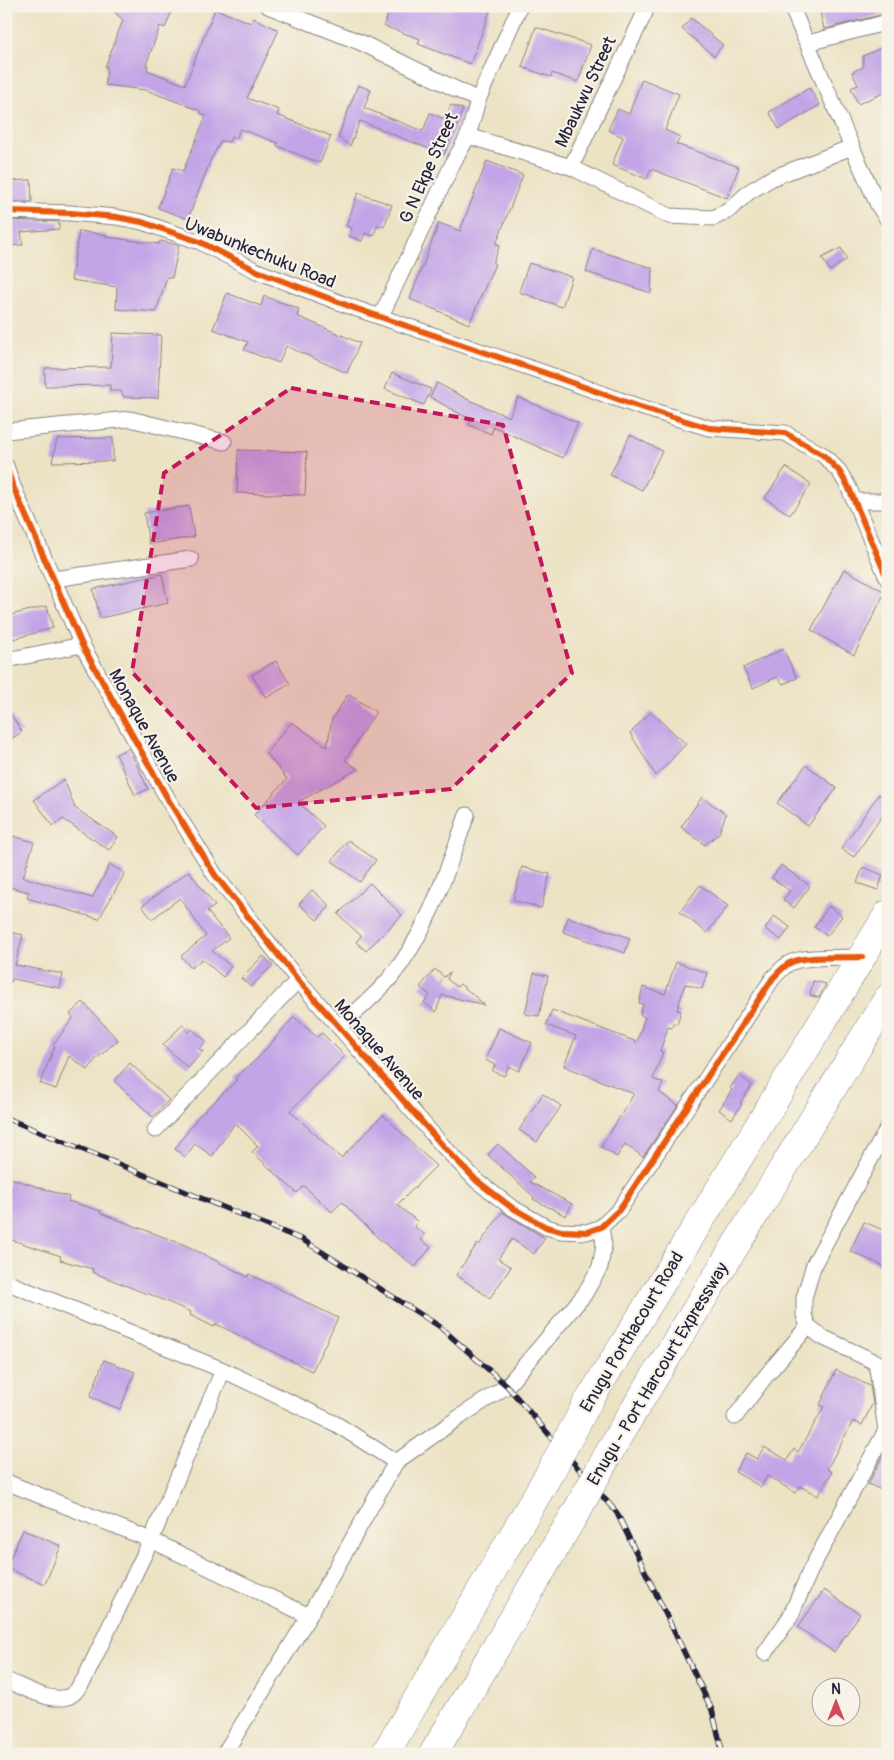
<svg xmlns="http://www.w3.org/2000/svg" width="894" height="1760" viewBox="0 0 894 1760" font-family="Pangolin,sans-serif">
	<rect width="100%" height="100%" fill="#f7f3e8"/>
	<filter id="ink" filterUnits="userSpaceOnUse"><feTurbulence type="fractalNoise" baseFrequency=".02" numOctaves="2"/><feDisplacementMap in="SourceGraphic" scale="10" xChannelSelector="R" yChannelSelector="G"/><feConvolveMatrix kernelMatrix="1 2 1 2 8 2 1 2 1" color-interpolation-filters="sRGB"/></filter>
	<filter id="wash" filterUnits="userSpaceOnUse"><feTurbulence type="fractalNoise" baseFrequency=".0096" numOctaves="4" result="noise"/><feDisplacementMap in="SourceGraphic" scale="20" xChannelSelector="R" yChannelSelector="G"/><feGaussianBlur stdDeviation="1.12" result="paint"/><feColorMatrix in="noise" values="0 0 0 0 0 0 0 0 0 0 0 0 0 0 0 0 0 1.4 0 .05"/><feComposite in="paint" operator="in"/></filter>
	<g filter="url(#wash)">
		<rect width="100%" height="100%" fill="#ece3c5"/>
		<g id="blocks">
			<!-- building -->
			<g fill="#c2a4e7">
				<polygon points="108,6 174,6 165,28 160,26 146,65 148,65 147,70 185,85 215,9 251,23 253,18 279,30 247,98 279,110 277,115 331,136 320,163 277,146 278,143 240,129 236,139 231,137 229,142 221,141 211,159 188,219 158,208 173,168 183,171 206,116 200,113 201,111 146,90 105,85 107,67 105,67 123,20"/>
				<polygon points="391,6 492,6 470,64 418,44 420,39 384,26"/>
				<polygon points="841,6 888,6 888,13 824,29 820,12"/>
				<polygon points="691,18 723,45 714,56 682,29"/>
				<polygon points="536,27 591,45 578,82 552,73 551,77 522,67"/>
				<polygon points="888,45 888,91 858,104 851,88 858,85 852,72 863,67 863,56"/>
				<polygon points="642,79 679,94 665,130 680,137 676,144 739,167 727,198 651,169 647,179 612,165 623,137 608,130 618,109 629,114"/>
				<polygon points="358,85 371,90 364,108 423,131 430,113 445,119 451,105 463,109 444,155 360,121 350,146 338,137"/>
				<polygon points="809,88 820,105 779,129 769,112"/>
				<polygon points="487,161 523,175 496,244 500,245 493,263 495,264 469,324 410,299 439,223 460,231"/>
				<polygon points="31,180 32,202 6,202 6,181"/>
				<polygon points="358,193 392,205 384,227 377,225 374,236 365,233 362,241 349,236 352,228 346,226"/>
				<polygon points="6,220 59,222 59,229 21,232 23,245 6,246"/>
				<polygon points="79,231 107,235 106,237 159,244 160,241 179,245 172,278 167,277 156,312 116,309 117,287 71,280"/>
				<polygon points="841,248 847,259 830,271 822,258"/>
				<polygon points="593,249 652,268 651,293 586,272"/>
				<polygon points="529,263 572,277 562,307 519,292"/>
				<polygon points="227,293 261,306 264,296 299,309 297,316 360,343 347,373 286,346 279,363 244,350 248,342 213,329"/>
				<polygon points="113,333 161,335 158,398 124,397 121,391 110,391 110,385 45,386 45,368 111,367"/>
				<polygon points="392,373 431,389 424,405 385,389"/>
				<polygon points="437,383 469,400 509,417 518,397 578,423 563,458 494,427 491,434 469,425 471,420 430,397"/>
				<polygon points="630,435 662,451 642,490 610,475"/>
				<polygon points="113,438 113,461 52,462 57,439"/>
				<polygon points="238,450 307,452 305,495 237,493"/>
				<polygon points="786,467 811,484 790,515 765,498"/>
				<polygon points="189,506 194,537 149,544 144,513"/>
				<polygon points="844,569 885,592 854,655 811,630"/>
				<polygon points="162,574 168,603 100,618 93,589"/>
				<polygon points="47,606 53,628 6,641 6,616"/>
				<polygon points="783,649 797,678 783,684 777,677 753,688 743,668"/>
				<polygon points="276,661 290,684 266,698 252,675"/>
				<polygon points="348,694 376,712 345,760 358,769 298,802 324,826 298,855 254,815 287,779 266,753 292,722 327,747 332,719"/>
				<polygon points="6,707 22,732 6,742"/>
				<polygon points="651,712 686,744 656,776 630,733"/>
				<polygon points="129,748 148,789 135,795 116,754"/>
				<polygon points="806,765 837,788 808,826 777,803"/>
				<polygon points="64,779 75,808 118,837 109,850 63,819 53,826 34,800"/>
				<polygon points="879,794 888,800 888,807 854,857 841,849"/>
				<polygon points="702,797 726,814 719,833 705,845 681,827"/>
				<polygon points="6,834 34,842 23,877 92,898 110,865 125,873 99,919 27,898 29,892 6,886"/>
				<polygon points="348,840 376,860 360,882 332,861"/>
				<polygon points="781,865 810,886 794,908 783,900 790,891 772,878"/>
				<polygon points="522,867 550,874 541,908 513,900"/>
				<polygon points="863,867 883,875 878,890 857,883"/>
				<polygon points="189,871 215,906 207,911 229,938 212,951 231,966 223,977 202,959 191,968 181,956 206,936 180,898 152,919 142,906"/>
				<polygon points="370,883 402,915 366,951 356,942 361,936 338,914"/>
				<polygon points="700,885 728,906 707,933 680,912"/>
				<polygon points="312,890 330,906 317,920 299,904"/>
				<polygon points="829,906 842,916 827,936 814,927"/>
				<polygon points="774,916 790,927 781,940 765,929"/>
				<polygon points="568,917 630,938 625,953 563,932"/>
				<polygon points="6,931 23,935 15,965 63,974 60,988 12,979 11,982 6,982"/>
				<polygon points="263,956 273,965 251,987 241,978"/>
				<polygon points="676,962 707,973 702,989 685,984 677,1010 681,1011 677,1024 673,1023 672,1028 668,1027 660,1051 663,1052 653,1079 663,1083 659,1092 678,1105 643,1157 625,1144 617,1157 601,1147 634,1094 564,1066 576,1036 546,1025 552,1010 637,1042 645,1017 640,1015 643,1004 639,1003 643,987 665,994"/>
				<polygon points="435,969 444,977 450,972 447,979 457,987 460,984 485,1005 442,995 436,1012 424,1002 430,995 420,987"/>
				<polygon points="534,973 548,976 539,1016 525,1014"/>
				<polygon points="813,981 826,984 819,998 810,995"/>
				<polygon points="83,1002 118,1040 96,1059 88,1070 69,1056 56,1089 40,1083 55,1046 53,1045 73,1018 70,1014"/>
				<polygon points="294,1017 317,1037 322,1033 345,1056 290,1111 341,1158 383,1115 436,1166 397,1205 417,1221 415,1227 425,1235 421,1240 431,1247 415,1267 377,1237 342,1202 332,1212 304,1186 297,1193 252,1152 258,1146 235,1123 212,1156 195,1144 185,1157 175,1149 197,1118 237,1080 235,1078 259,1057"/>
				<polygon points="182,1025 189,1032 192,1029 206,1041 199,1049 203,1051 188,1068 163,1045"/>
				<polygon points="499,1028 532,1043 519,1071 509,1066 504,1076 492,1071 495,1065 485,1060"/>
				<polygon points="130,1063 169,1100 153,1117 114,1081"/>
				<polygon points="739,1075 752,1085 740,1103 742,1104 732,1119 719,1110 732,1090 730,1088"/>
				<polygon points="543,1094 561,1106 537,1142 519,1130"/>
				<polygon points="498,1144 534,1177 530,1182 572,1204 566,1216 533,1199 534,1197 488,1155"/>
				<polygon points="10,1178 69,1197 68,1201 101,1211 100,1213 185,1245 248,1277 249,1274 338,1318 312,1371 216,1324 214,1327 190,1315 191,1312 147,1293 147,1294 92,1272 93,1269 60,1260 61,1256 6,1238 6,1190"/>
				<polygon points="502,1212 545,1238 534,1254 512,1239 498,1259 511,1267 490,1298 456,1275 477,1244 479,1245"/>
				<polygon points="864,1222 888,1232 888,1268 850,1251"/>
				<polygon points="104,1360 135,1372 120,1409 90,1397"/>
				<polygon points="836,1370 870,1386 873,1403 862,1425 853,1421 827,1469 832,1472 818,1496 800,1486 796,1493 767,1476 761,1487 735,1472 746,1453 757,1459 764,1447 787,1460 794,1449 798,1452 824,1407 820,1405"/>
				<polygon points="888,1446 888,1493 868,1484"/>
				<polygon points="23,1530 61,1546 45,1584 6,1568"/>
				<polygon points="824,1590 860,1614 834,1652 798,1627"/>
			</g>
		</g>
	</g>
	<g filter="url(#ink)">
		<use href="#blocks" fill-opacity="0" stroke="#878280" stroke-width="1"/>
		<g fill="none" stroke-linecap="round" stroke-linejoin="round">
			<defs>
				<g id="street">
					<polyline points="268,6 362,43 478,100"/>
					<polyline points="808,43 888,22"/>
					<polyline points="468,136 571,167 669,216 713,218 728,211 749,192 772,178 852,147 791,6"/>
					<polyline points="852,147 878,205 888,220"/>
					<polyline points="571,167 648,6"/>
					<polyline points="6,211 70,213 116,217 142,222 200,242 257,271 354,308 545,373 637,406 709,428 785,433 823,455 839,471 848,486 888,580"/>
					<polyline points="381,316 453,163 468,136 478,100 520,6"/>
					<polyline points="6,431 130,419 224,442"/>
					<path d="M6,466l6,18 70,161 87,156 46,74 83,105 145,166 34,35 34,26 35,20 15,4 26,1 14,-5 18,-17 154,-232c5,-5 9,-10 15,-14 14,-9 56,-6 74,-7"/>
					<polyline points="854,501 888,501"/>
					<polyline points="54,579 191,559"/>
					<polyline points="6,660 82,645"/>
					<path d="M339,1027c18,-16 37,-32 52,-50 38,-47 56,-107 76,-162"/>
					<polyline points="888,1127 814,1264 804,1298 804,1315 808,1326 822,1337 888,1368"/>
					<polyline points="155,1130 298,980"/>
					<polyline points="6,1282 223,1370 336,1424 396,1462 458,1418 507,1386 584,1295 600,1267 604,1245 601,1227"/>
					<polyline points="735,1417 765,1377 808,1326"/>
					<polyline points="6,1482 151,1540 309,1616"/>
					<polyline points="765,1653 790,1617 811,1569 886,1430 876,1362"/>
					<path d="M6,1680c17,7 52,28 68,13 4,-4 7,-9 10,-13l67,-140 72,-170"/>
					<polyline points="224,1754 309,1616 396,1462"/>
				</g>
				<g id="highway">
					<polyline points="588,1402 761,1122 888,914"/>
					<polyline points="620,1433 888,998"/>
					<polyline points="385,1754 552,1469"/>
					<polyline points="433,1754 579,1507"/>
				</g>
			</defs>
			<!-- street casing -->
			<use href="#street" stroke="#878280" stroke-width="17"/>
			<!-- highway casing -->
			<use href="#highway" stroke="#878280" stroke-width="29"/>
			<!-- street -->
			<use href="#street" stroke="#fff" stroke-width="15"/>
			<!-- highway -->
			<use href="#highway" stroke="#fff" stroke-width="28"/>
			<defs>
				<polyline id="rail" points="6,1118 303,1240 439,1326 507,1386 617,1513 712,1710 723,1754"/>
			</defs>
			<!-- rail casing -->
			<use href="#rail" stroke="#22223b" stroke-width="5.5"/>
			<!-- rail -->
			<use href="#rail" stroke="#f7f3e8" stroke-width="4" stroke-dasharray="11" stroke-linecap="butt"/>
			<defs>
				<g id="highway-bridge">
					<polyline points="552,1469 588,1402"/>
					<polyline points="579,1507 620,1433"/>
				</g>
			</defs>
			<!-- highway-bridge casing -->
			<use href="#highway-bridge" stroke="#878280" stroke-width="29" stroke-linecap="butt"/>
			<!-- highway-bridge -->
			<use href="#highway-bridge" stroke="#fff" stroke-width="28"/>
			<defs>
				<g id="cycleway">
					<polyline points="6,211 70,213 116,217 142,222 200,242 257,271 354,308 545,373 637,406 709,428 785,433 823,455 839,471 848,486 888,580"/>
					<path d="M6,466l6,18 70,161 87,156 46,74 83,105 145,166 34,35 34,26 35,20 15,4 26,1 14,-5 18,-17 154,-232c5,-5 9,-10 15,-14 14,-9 56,-6 74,-7"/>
				</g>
			</defs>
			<!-- cycleway casing -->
			<use href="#cycleway" stroke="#f7f3e8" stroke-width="9"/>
			<!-- cycleway -->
			<use href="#cycleway" stroke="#e8590c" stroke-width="6"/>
		</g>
	</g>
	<!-- marked area -->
	<path fill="#c2185b" fill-opacity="0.2" stroke="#c2185b" stroke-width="4" stroke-dasharray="10 6" stroke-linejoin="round" d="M291,388l212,37 69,248 -121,116 -195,19 -124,-136 32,-199z"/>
	<g text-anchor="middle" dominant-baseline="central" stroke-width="4.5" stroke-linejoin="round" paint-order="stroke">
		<!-- street labels -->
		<g font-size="18" fill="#22223b" stroke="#f7f3e8">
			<text transform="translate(586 92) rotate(-65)">Mbaukwu Street</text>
			<text transform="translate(429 168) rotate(-66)">G N Ekpe Street</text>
			<text transform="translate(260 253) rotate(22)">Uwabunkechuku Road</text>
			<text transform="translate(144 726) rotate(61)">Monaque Avenue</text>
			<text transform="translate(379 1050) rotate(49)">Monaque Avenue</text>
			<text transform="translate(632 1332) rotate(-59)">Enugu Porthacourt Road</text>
			<text transform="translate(658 1374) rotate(-59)">Enugu - Port Harcourt Expressway</text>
		</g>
	</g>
	<!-- margin -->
	<rect width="894" height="1760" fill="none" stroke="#f7f3e8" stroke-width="25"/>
	<!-- north arrow -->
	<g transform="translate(836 1702)"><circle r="24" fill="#f7f3e8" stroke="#a29fa3"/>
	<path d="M0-4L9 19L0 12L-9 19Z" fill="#d1495b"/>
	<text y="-8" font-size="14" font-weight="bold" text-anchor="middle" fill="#22223b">N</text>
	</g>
</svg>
